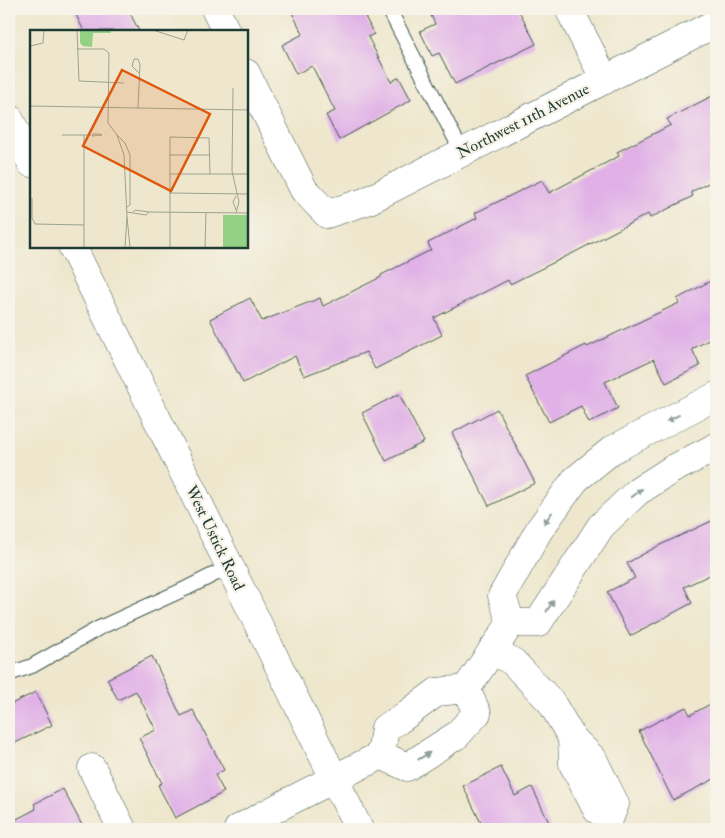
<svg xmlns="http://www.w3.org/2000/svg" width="725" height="838" viewBox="0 0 725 838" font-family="'IM FELL Double Pica',serif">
	<rect width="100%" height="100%" fill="#f7f3e8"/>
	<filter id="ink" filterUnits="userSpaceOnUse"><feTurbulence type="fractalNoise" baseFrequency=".02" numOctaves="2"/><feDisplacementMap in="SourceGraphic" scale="10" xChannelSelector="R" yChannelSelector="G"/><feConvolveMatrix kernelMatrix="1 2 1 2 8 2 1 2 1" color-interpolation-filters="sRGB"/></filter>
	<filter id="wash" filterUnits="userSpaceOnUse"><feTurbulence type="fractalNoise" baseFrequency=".0096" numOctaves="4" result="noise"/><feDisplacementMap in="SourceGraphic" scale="20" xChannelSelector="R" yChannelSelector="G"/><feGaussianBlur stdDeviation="1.12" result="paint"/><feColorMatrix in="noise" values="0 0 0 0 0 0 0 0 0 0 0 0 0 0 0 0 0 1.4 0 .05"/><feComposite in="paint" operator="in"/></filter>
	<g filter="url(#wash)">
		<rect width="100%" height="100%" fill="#eee7cd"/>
		<g id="blocks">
			<!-- building -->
			<g fill="#e0b0e7">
				<polygon points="73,9 128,9 139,31 84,31"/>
				<polygon points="290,9 361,9 374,34 368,37 391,82 399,77 411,100 339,140 326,115 335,111 312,66 296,74 282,45 303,34"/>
				<polygon points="428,9 518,9 536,44 455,84 439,53 432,56 420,31 435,24"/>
				<polygon points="716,94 716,179 691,192 693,196 650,218 648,214 577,251 510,284 508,280 434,318 442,335 375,369 366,352 304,376 295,356 243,383 210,319 250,298 262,321 320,298 323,306 381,277 381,275 431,250 428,243 477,218 475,213 542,180 549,193 619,156 617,152 671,125 667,119"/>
				<polygon points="716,278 716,336 692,349 700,366 666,383 654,359 605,382 618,408 589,423 581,406 549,422 525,376 586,345 587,347 679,303 677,299"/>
				<polygon points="399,394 424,442 386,461 362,413"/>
				<polygon points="497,409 535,483 489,506 452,433"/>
				<polygon points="716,519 716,572 684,587 692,603 630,636 607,592 635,578 627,563 658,546"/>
				<polygon points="152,656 181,716 193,710 224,770 215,775 224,792 175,818 158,785 162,783 139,738 156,730 136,691 118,700 107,679"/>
				<polygon points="36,692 52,725 9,746 9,705"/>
				<polygon points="716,701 716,778 673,800 639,731 686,707 690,715"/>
				<polygon points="501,767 515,796 532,787 552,829 484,829 463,786"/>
				<polygon points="63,789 84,829 9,829 9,823 36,809 34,804"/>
			</g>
		</g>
	</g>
	<g filter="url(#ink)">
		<use href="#blocks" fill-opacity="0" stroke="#3e564b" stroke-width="1"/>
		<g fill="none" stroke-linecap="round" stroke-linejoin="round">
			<defs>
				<g id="service">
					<polyline points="389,9 462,152"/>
					<polyline points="9,674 32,666 99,628 187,588 229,567"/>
				</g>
				<g id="minor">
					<polyline points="215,9 226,31"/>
					<polyline points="569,9 605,80"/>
					<polyline points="246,73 304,190 327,214 367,201 716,23"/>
					<polyline points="511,623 502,596 539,530 575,480 612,450 716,396"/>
					<polyline points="511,623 538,623 601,526 637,492 671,470 716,447"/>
					<polyline points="492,650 513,662 551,702 572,738"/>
					<polygon points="572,738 593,759 615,804 610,817 597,810 573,764"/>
					<polyline points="381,755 385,728 399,720 437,692 466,689 511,623"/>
					<polyline points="381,755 407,767 457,735 477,713 466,689"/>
					<polyline points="92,768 122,829"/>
					<polyline points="238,829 290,801 381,755"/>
				</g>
				<g id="secondary">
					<polyline points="9,118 31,163"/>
					<polyline points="72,246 359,829"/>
				</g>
			</defs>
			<!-- service casing -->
			<use href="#service" stroke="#3e564b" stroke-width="16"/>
			<!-- minor casing -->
			<use href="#minor" stroke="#3e564b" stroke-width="29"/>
			<!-- secondary casing -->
			<use href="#secondary" stroke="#3e564b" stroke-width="29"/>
			<!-- service -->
			<use href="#service" stroke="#fff" stroke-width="14"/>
			<!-- minor -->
			<use href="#minor" stroke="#fff" stroke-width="28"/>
			<!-- secondary -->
			<use href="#secondary" stroke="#fff" stroke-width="28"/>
		</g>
		<!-- one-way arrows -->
		<defs><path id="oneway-solid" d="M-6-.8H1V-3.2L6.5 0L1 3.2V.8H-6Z" transform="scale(1.25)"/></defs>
		<g fill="#8f9e9a">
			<use href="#oneway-solid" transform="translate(673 418) rotate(153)"/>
			<use href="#oneway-solid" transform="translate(637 493) rotate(-38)"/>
			<use href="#oneway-solid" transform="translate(548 518) rotate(126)"/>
			<use href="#oneway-solid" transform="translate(550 606) rotate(-57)"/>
			<use href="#oneway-solid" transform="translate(424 756) rotate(-31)"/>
		</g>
	</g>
	<g text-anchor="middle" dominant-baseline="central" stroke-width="4.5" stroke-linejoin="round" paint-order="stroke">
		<!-- street labels -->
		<g font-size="16" fill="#1f3d34" stroke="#f7f3e8">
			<text transform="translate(523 121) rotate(-27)">Northwest 11th Avenue</text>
			<text transform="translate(215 538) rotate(64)">West Ustick Road</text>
		</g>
	</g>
	<!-- overview -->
	<g transform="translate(30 30)">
		<rect width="218" height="218" fill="#eee7cd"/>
		<path d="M50,0h30l1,3h-18l-1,14 -9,-1 -3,-3zM193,185h24v32h-24z" fill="#95d185"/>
		<path fill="none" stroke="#9ba390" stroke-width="1" d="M47,0l2,51 45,2M123,0l31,10 4,-10M0,16l13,-3 1,-13M47,19h27l5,4 -1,70 9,12 7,20 3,62M203,58l-1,83 7,31 -3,11M0,76l218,4M108,78l2,-43 -2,-6h-4l-2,7 7,7M63,104h6l3,1 -10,1zM32,105h29M87,105l8,8 5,12v50l-3,2M139,125h41M139,144h79M139,163l79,1M206,166l-3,6 3,8M2,168v20l3,6 49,1M97,182l19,3 3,-3 -14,-2 -2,2M119,182l99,1M54,217v-112M95,217l2,-30 3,30M140,217v-110l39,1 1,36M175,217l1,-35"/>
		<path fill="#de580e" fill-opacity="0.15" stroke="#de580e" stroke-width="2.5" d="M92,40l88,44 -39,77 -88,-45z"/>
		<rect width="218" height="218" fill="none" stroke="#1f3d34" stroke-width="2.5"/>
	</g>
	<!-- margin -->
	<rect width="725" height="838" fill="none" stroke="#f7f3e8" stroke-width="30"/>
</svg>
